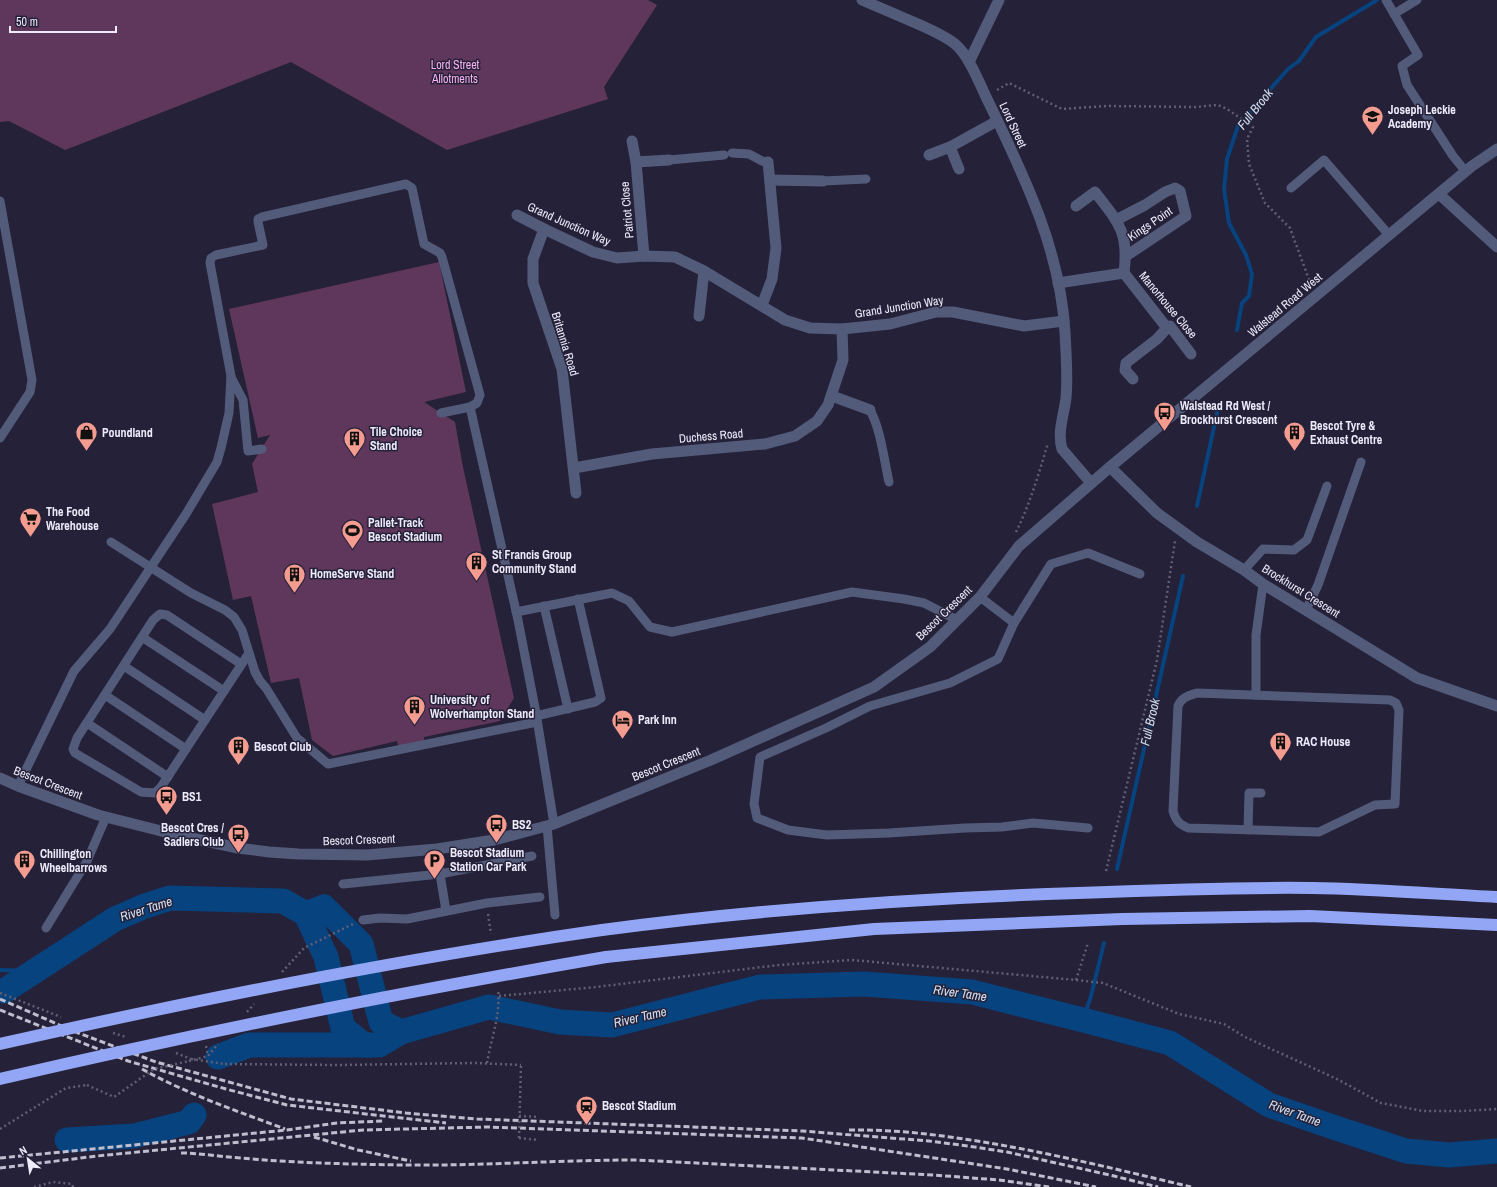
<svg xmlns="http://www.w3.org/2000/svg" width="1497" height="1187" viewBox="0 0 1497 1187" font-family="'Archivo Narrow',sans-serif">
	<rect width="100%" height="100%" fill="#252138"/>
	<!-- green -->
	<g fill="#60375c">
		<polygon points="0,0 648,0 657,5 604,87 608,99 447,150 291,62 65,150 9,121 0,122"/>
		<polygon points="439,262 466,392 424,402 455,422 463,467 514,698 500,721 424,737 424,743 399,749 397,741 333,756 312,740 299,678 271,683 251,596 233,600 212,504 258,492 252,464 270,435 258,438 229,309"/>
	</g>
	<g fill="none" stroke-linecap="round" stroke-linejoin="round">
		<!-- stream -->
		<g stroke="#07437f" stroke-width="4">
			<polyline points="1237,330 1242,303 1249,296 1252,274 1246,255 1229,223 1224,189 1227,159 1238,126 1288,69 1299,61 1316,37 1377,0"/>
			<polyline points="1197,506 1219,404"/>
			<polyline points="1117,869 1183,576"/>
			<polyline points="0,970 34,971"/>
			<polyline points="1083,1020 1091,996 1104,943"/>
		</g>
		<!-- river -->
		<g stroke="#07437f" stroke-width="25">
			<polyline points="306,914 326,957 343,1028 360,1042 367,1045"/>
			<polyline points="4,991 115,919 145,906 170,898 283,901 306,914 324,907 361,944 381,1022 401,1032"/>
			<polyline points="218,1057 249,1045 379,1045 401,1032 489,1007 560,1022 612,1025 760,987 864,984 972,992 1083,1020 1170,1043 1269,1105 1333,1127 1406,1151 1449,1155 1497,1151"/>
			<polyline points="67,1140 134,1136 189,1122 194,1115"/>
		</g>
		<!-- path -->
		<g stroke="#625f73" stroke-width="2.5" stroke-dasharray="2 3" stroke-linecap="butt">
			<polyline points="997,90 1009,83 1062,109 1106,106 1195,107 1218,105 1227,109 1253,127 1247,139 1249,164 1265,203 1290,228 1311,285"/>
			<path d="M1016,532c14,-28 23,-59 32,-89"/>
			<polyline points="1106,871 1157,660 1175,541"/>
			<polyline points="488,914 491,934"/>
			<polyline points="282,972 304,948 353,924"/>
			<polyline points="1076,980 1088,943"/>
			<polyline points="0,993 61,1017"/>
			<polyline points="499,996 596,987 779,965 852,960 1076,980 1103,983 1179,1014 1224,1024 1245,1037 1337,1079 1381,1103 1423,1111 1463,1111 1497,1109"/>
			<polyline points="247,1012 254,1004"/>
			<polyline points="113,1033 126,1037"/>
			<polyline points="206,1046 208,1056"/>
			<polyline points="176,1053 191,1059"/>
			<polyline points="189,1061 208,1056 218,1044"/>
			<path d="M487,1063c4,-24 14,-49 11,-74"/>
			<polyline points="225,1064 337,1065 475,1063 521,1065"/>
			<polyline points="519,1116 539,1117"/>
			<polyline points="0,1129 66,1088 87,1085"/>
			<polyline points="519,1138 539,1140"/>
			<polyline points="34,1187 53,1182 72,1184 73,1187"/>
		</g>
		<!-- service -->
		<g stroke="#535b7b" stroke-width="9">
			<polyline points="1386,0 1418,55 1402,66 1407,85 1453,156 1466,172"/>
			<polyline points="1394,14 1417,0"/>
			<polyline points="732,153 749,154 762,161 768,162"/>
			<polyline points="669,160 724,155"/>
			<polyline points="823,181 866,179"/>
			<polyline points="1291,188 1324,160 1389,235"/>
			<polyline points="0,201 32,380 30,392 0,438"/>
			<polyline points="231,377 243,400 248,451 262,449"/>
			<path d="M870,410c11,20 14,50 19,72"/>
			<polyline points="441,413 470,407 518,620 536,713 554,824"/>
			<polyline points="111,542 191,593 225,610 234,617 242,630 255,672 260,681 266,688 297,738 328,764 537,722"/>
			<polyline points="1244,570 1263,549 1294,550 1307,540 1327,486"/>
			<polyline points="980,597 1014,623 1051,564 1088,553 1140,574"/>
			<polyline points="544,606 568,709"/>
			<polyline points="1306,610 1318,585 1361,462"/>
			<polyline points="516,612 612,593 629,601 650,627 672,632 852,592 904,599 924,603 957,620"/>
			<polyline points="1014,623 998,659 950,683 870,706 826,728 760,757 754,804 757,818 788,830 827,835 889,833 965,828 1002,827 1033,823 1088,828"/>
			<polyline points="142,637 224,691"/>
			<polyline points="241,664 167,615 160,614 153,620 77,738 73,749 75,753 141,792 155,793 161,787 249,653"/>
			<polyline points="124,666 205,720"/>
			<path d="M1197,693l193,7 6,3 3,7 -4,94 -20,1 -56,27 -131,-4c-9,-4 -12,-7 -15,-17l5,-105c4,-9 10,-10 19,-13z"/>
			<polyline points="105,695 186,749"/>
			<polyline points="1256,695 1256,635 1263,584"/>
			<polyline points="536,716 595,702 601,698 578,599"/>
			<polyline points="87,723 168,777"/>
			<polyline points="18,786 74,671 110,629 186,514 217,462 221,448 229,413 231,376 210,263 211,258 216,255 263,245 258,222 258,219 262,217 406,184 412,188 424,244 440,253 442,257 480,395 477,403 470,407"/>
			<polyline points="547,826 555,915"/>
			<polyline points="1248,830 1249,793 1261,793"/>
			<polyline points="437,849 440,874 446,911"/>
			<polyline points="343,884 440,874 532,856"/>
			<polyline points="363,920 380,918 407,919 487,903 540,897"/>
			<polyline points="46,928 87,861 106,817"/>
		</g>
		<!-- minor -->
		<g stroke="#535b7b" stroke-width="11">
			<path d="M862,0c19,8 37,16 56,24 13,6 26,11 37,20 14,11 25,41 33,57 36,75 72,147 77,231 1,22 3,44 1,66 -2,17 -9,34 -4,51l29,34"/>
			<polyline points="969,62 999,0"/>
			<polyline points="632,141 636,162 644,256"/>
			<polyline points="950,147 959,169"/>
			<polyline points="929,155 950,147 997,121"/>
			<polyline points="636,162 669,160"/>
			<polyline points="770,180 823,181"/>
			<polyline points="1439,194 1497,247"/>
			<polyline points="517,215 544,229 593,252 617,258 644,256 675,257 704,271 785,320 810,328 842,329 890,324 936,312 953,312 1024,326 1064,321"/>
			<polyline points="1116,220 1145,205 1165,192 1175,188 1180,191 1186,216 1126,256"/>
			<polyline points="544,229 533,259 533,283 562,369 576,493"/>
			<polyline points="1124,273 1167,328 1170,326 1191,354"/>
			<path d="M1058,283l66,-10c5,-41 -5,-50 -29,-81l-19,14"/>
			<polyline points="762,305 772,279 776,248 768,162"/>
			<polyline points="699,316 704,271"/>
			<polyline points="1133,379 1125,370 1126,363 1157,339 1167,328"/>
			<polyline points="832,396 870,410"/>
			<polyline points="1110,467 1157,513 1197,542 1244,570 1263,584 1417,678 1497,706"/>
			<polyline points="574,468 652,454 765,444 795,436 817,421 828,405 843,360 842,329"/>
		</g>
		<!-- tertiary -->
		<polyline stroke="#535b7b" stroke-width="11" points="0,778 18,786 98,815 177,835 238,848 269,852 299,854 367,855 437,849 494,840 554,824 711,760 874,687 930,647 980,597 1019,546 1110,467 1472,166 1497,149"/>
		<!-- motorway -->
		<g stroke="#93a6f5" stroke-width="12">
			<path d="M602,930c158,-21 317,-32 476,-37 78,-3 156,-6 234,-5 62,1 124,6 185,9"/>
			<polyline points="606,957 874,929 1122,919 1310,916 1497,925"/>
		</g>
		<!-- rail -->
		<g stroke="#bfbdce" stroke-width="3" stroke-dasharray="6 3" stroke-linecap="butt">
			<polyline points="0,999 73,1031 156,1062 291,1099 406,1113 477,1119 802,1131 929,1141 968,1146 1007,1152 1114,1176 1158,1187"/>
			<polyline points="0,1010 128,1061 226,1089 287,1105 446,1123"/>
			<path d="M142,1069c45,25 95,42 143,60"/>
			<path d="M849,1130c60,-1 120,9 179,20 55,11 109,24 163,37"/>
			<polyline points="314,1137 358,1150 411,1161"/>
			<path d="M181,1153c20,0 40,4 60,5 53,5 107,6 160,7 79,1 157,-5 236,-5l296,15 66,5 50,7"/>
			<polyline points="0,1158 287,1130 337,1123 385,1121"/>
			<polyline points="0,1168 97,1156 363,1130 488,1127 802,1138 1007,1169 1096,1187"/>
		</g>
		<!-- path-bridge -->
		<g stroke="#625f73" stroke-width="2.5" stroke-dasharray="2 3" stroke-linecap="butt">
			<polyline points="191,1059 225,1064"/>
			<polyline points="87,1085 114,1097 154,1069 189,1061"/>
			<polyline points="519,1138 521,1065"/>
		</g>
		<!-- motorway-bridge -->
		<g stroke="#93a6f5" stroke-width="12">
			<path d="M0,1044c199,-45 400,-85 602,-114"/>
			<path d="M0,1079c201,-47 403,-87 606,-122"/>
		</g>
	</g>
	<!-- icons -->
	<defs>
		<symbol id="school-pin" viewBox="-11 -11 22 30"><path d="M0 17L-7.5 6A9.5 9.5 0 1 1 7.5 6Z" fill="#f59c91" stroke="#252138"/><path d="M0-5L7-2L0 1L-7-2ZM-4 1L0 2.5L4 1V4Q0 6-4 4Z" fill="#111"/></symbol>
		<symbol id="bus-pin" viewBox="-11 -11 22 30"><path d="M0 17L-7.5 6A9.5 9.5 0 1 1 7.5 6Z" fill="#f59c91" stroke="#252138"/><path d="M-5-6H5V4H4V6H2V4H-2V6H-4V4H-5ZM-3.5-4V0h7V-4ZM-3.5 1.2v1.5H-2V1.2ZM2 1.2v1.5H3.5V1.2Z" fill="#111"/></symbol>
		<symbol id="shop-pin" viewBox="-11 -11 22 30"><path d="M0 17L-7.5 6A9.5 9.5 0 1 1 7.5 6Z" fill="#f59c91" stroke="#252138"/><path d="M-5-2.5h2.3a2.7 3.5 0 0 1 5.4 0H5L5.5 6h-11ZM-1.5-2.5h3a1.5 2.3 0 0 0-3 0Z" fill="#111"/></symbol>
		<symbol id="building-pin" viewBox="-11 -11 22 30"><path d="M0 17L-7.5 6A9.5 9.5 0 1 1 7.5 6Z" fill="#f59c91" stroke="#252138"/><path d="M-4-6H4V6H1V3H-1V6H-4ZM-2.5-4.3h1.7v1.8h-1.7ZM.8-4.3h1.7v1.8H.8ZM-2.5-1h1.7V.8h-1.7ZM.8-1h1.7V.8H.8Z" fill="#111"/></symbol>
		<symbol id="supermarket-pin" viewBox="-11 -11 22 30"><path d="M0 17L-7.5 6A9.5 9.5 0 1 1 7.5 6Z" fill="#f59c91" stroke="#252138"/><path d="M-6-5.5h2.5l.6 2H6L4.5 2H-2.5L-4.4-4H-6ZM-1.5 3.2a1.3 1.3 0 1 0 .1 0ZM3 3.2a1.3 1.3 0 1 0 .1 0Z" fill="#111"/></symbol>
		<symbol id="stadium-pin" viewBox="-11 -11 22 30"><path d="M0 17L-7.5 6A9.5 9.5 0 1 1 7.5 6Z" fill="#f59c91" stroke="#252138"/><path d="M0-5a6.5 5 0 1 0 0 10a6.5 5 0 1 0 0-10ZM-3.5-1.8h7v3.6h-7Z" fill="#111"/></symbol>
		<symbol id="hotel-pin" viewBox="-11 -11 22 30"><path d="M0 17L-7.5 6A9.5 9.5 0 1 1 7.5 6Z" fill="#f59c91" stroke="#252138"/><path d="M-6-4.5h1.5V1H6V5H4.5V3h-9V5H-6ZM-4 0a1.8 1.8 0 1 1 3.6 0ZM.5 0V-2.5h3Q6-2.5 6 0Z" fill="#111"/></symbol>
		<symbol id="parking-pin" viewBox="-11 -11 22 30"><path d="M0 17L-7.5 6A9.5 9.5 0 1 1 7.5 6Z" fill="#f59c91" stroke="#252138"/><path d="M-3.5-5.5H1a3.5 3.5 0 0 1 0 7H-1V5.5H-3.5ZM-1-3.4V-.6H.8a1.4 1.4 0 0 0 0-2.8Z" fill="#111"/></symbol>
		<symbol id="station-pin" viewBox="-11 -11 22 30"><path d="M0 17L-7.5 6A9.5 9.5 0 1 1 7.5 6Z" fill="#f59c91" stroke="#252138"/><path d="M-3-6H3Q5-6 5-4V2Q5 4 3 4L4.5 6H3L1.5 4h-3L-3 6H-4.5L-3 4Q-5 4-5 2V-4Q-5-6-3-6ZM-3.5-4v3h7v-3ZM-3.5 1v1.5H-2V1ZM2 1v1.5H3.5V1Z" fill="#111"/></symbol>
	</defs>
	<g fill-rule="evenodd">
		<use href="#school-pin" x="1360" y="104" width="25" height="34"/>
		<use href="#bus-pin" x="1152" y="400" width="25" height="34"/>
		<use href="#shop-pin" x="74" y="420" width="25" height="34"/>
		<use href="#building-pin" x="1282" y="420" width="25" height="34"/>
		<use href="#building-pin" x="342" y="426" width="25" height="34"/>
		<use href="#supermarket-pin" x="18" y="506" width="25" height="34"/>
		<use href="#stadium-pin" x="340" y="518" width="25" height="34"/>
		<use href="#building-pin" x="464" y="550" width="25" height="34"/>
		<use href="#building-pin" x="282" y="562" width="25" height="34"/>
		<use href="#building-pin" x="402" y="694" width="25" height="34"/>
		<use href="#hotel-pin" x="610" y="708" width="25" height="34"/>
		<use href="#building-pin" x="1268" y="730" width="25" height="34"/>
		<use href="#building-pin" x="226" y="734" width="25" height="34"/>
		<use href="#bus-pin" x="154" y="784" width="25" height="34"/>
		<use href="#bus-pin" x="484" y="812" width="25" height="34"/>
		<use href="#bus-pin" x="226" y="822" width="25" height="34"/>
		<use href="#parking-pin" x="422" y="848" width="25" height="34"/>
		<use href="#building-pin" x="12" y="848" width="25" height="34"/>
		<use href="#station-pin" x="574" y="1094" width="25" height="34"/>
	</g>
	<g text-anchor="middle" dominant-baseline="central" stroke-width="3" stroke-linejoin="round" paint-order="stroke">
		<!-- park labels -->
		<g font-size="12" fill="#f9b1f1" stroke="#252138">
			<text x="455" y="65">Lord Street<tspan x="455" dy="14">Allotments</tspan></text>
		</g>
		<!-- poi labels -->
		<g font-size="12" font-weight="bold" fill="#eeecfc" stroke="#252138" text-anchor="start">
			<text x="1388" y="110">Joseph Leckie<tspan x="1388" dy="14">Academy</tspan></text>
			<text x="1180" y="406">Walstead Rd West /<tspan x="1180" dy="14">Brockhurst Crescent</tspan></text>
			<text x="1310" y="426">Bescot Tyre &amp;<tspan x="1310" dy="14">Exhaust Centre</tspan></text>
			<text x="370" y="432">Tile Choice<tspan x="370" dy="14">Stand</tspan></text>
			<text x="102" y="433">Poundland</text>
			<text x="46" y="512">The Food<tspan x="46" dy="14">Warehouse</tspan></text>
			<text x="368" y="523">Pallet-Track<tspan x="368" dy="14">Bescot Stadium</tspan></text>
			<text x="492" y="555">St Francis Group<tspan x="492" dy="14">Community Stand</tspan></text>
			<text x="310" y="574">HomeServe Stand</text>
			<text x="430" y="700">University of<tspan x="430" dy="14">Wolverhampton Stand</tspan></text>
			<text x="638" y="720">Park Inn</text>
			<text x="1296" y="742">RAC House</text>
			<text x="254" y="747">Bescot Club</text>
			<text x="182" y="797">BS1</text>
			<text x="512" y="825">BS2</text>
			<text x="224" y="828" text-anchor="end">Bescot Cres /<tspan x="224" dy="14">Sadlers Club</tspan></text>
			<text x="450" y="853">Bescot Stadium<tspan x="450" dy="14">Station Car Park</tspan></text>
			<text x="40" y="854">Chillington<tspan x="40" dy="14">Wheelbarrows</tspan></text>
			<text x="602" y="1106">Bescot Stadium</text>
		</g>
		<!-- street labels -->
		<g font-size="12" fill="#eeecfc" stroke="#252138">
			<text transform="translate(1013 125) rotate(65)">Lord Street</text>
			<text transform="translate(627 210) rotate(-95)">Patriot Close</text>
			<text transform="translate(569 224) rotate(24)">Grand Junction Way</text>
			<text transform="translate(1150 224) rotate(-34)">Kings Point</text>
			<text transform="translate(1168 305) rotate(50)">Manorhouse Close</text>
			<text transform="translate(1285 305) rotate(-40)">Walstead Road West</text>
			<text transform="translate(899 307) rotate(-9)">Grand Junction Way</text>
			<text transform="translate(565 344) rotate(73)">Britannia Road</text>
			<text transform="translate(711 436) rotate(-5)">Duchess Road</text>
			<text transform="translate(1301 591) rotate(32)">Brockhurst Crescent</text>
			<text transform="translate(944 613) rotate(-44)">Bescot Crescent</text>
			<text transform="translate(666 764) rotate(-22)">Bescot Crescent</text>
			<text transform="translate(48 783) rotate(21)">Bescot Crescent</text>
			<text transform="translate(359 840) rotate(-2)">Bescot Crescent</text>
		</g>
		<!-- water labels -->
		<g font-size="13" font-style="italic" fill="#d2e0f2" stroke="#252138">
			<text transform="translate(1255 109) rotate(-51)">Full Brook</text>
			<text transform="translate(1150 722) rotate(-77)">Full Brook</text>
			<text transform="translate(146 909) rotate(-18)">River Tame</text>
			<text transform="translate(960 993) rotate(8)">River Tame</text>
			<text transform="translate(640 1017) rotate(-13)">River Tame</text>
			<text transform="translate(1295 1113) rotate(20)">River Tame</text>
		</g>
	</g>
	<!-- north arrow -->
	<g transform="translate(28 1159) rotate(330)" stroke="#252138" stroke-width="3" paint-order="stroke">
	<path d="M0-3L7 15L0 10L-7 15Z" fill="#eeecfc"/>
	<text y="-6" font-size="11" font-weight="bold" text-anchor="middle" fill="#eeecfc">N</text>
	</g>
	<!-- scale -->
	<path d="M10 26v6h106v-6" fill="none" stroke="#eeecfc" stroke-width="2"/>
	<text x="16" y="26" font-size="12" fill="#eeecfc" stroke="#252138" stroke-width="3" paint-order="stroke">50 m</text>
</svg>
